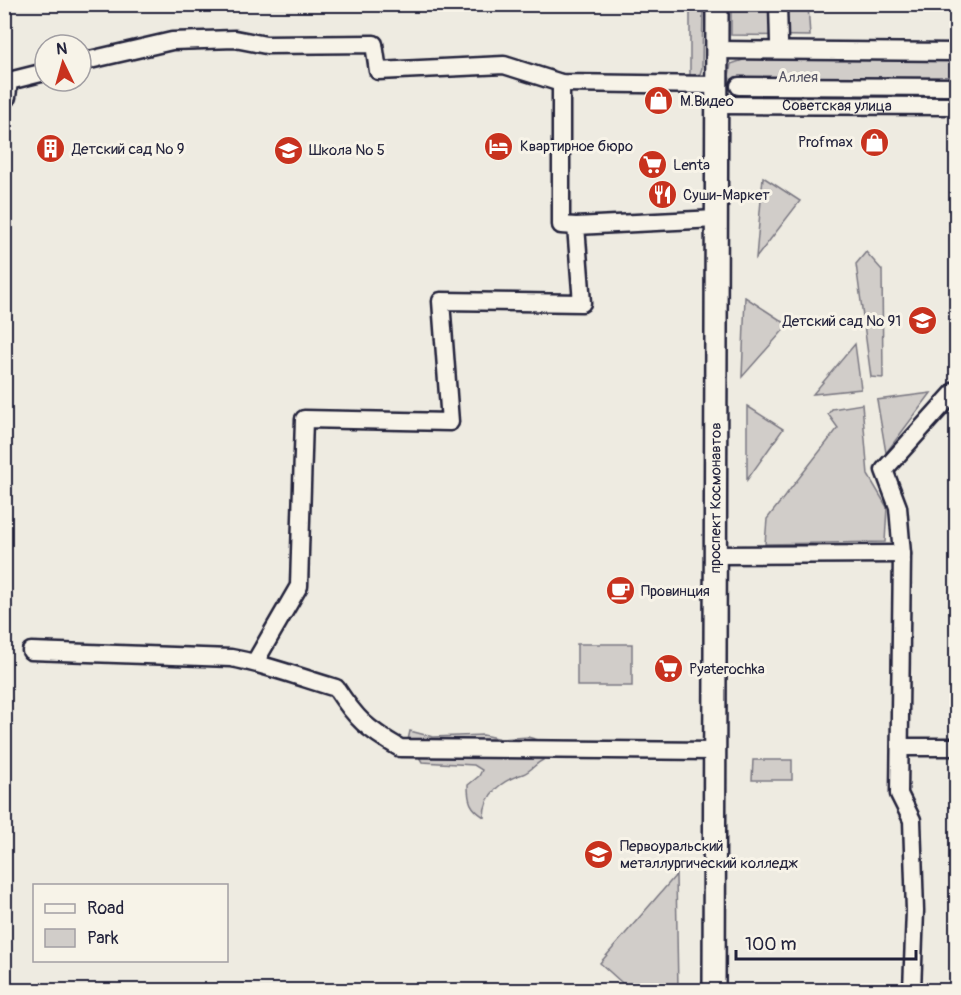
<svg xmlns="http://www.w3.org/2000/svg" width="961" height="995" viewBox="0 0 961 995" font-family="Pangolin,sans-serif">
	<rect width="100%" height="100%" fill="#eeebe1"/>
	<filter id="ink" filterUnits="userSpaceOnUse"><feTurbulence type="fractalNoise" baseFrequency=".0167" numOctaves="2"/><feDisplacementMap in="SourceGraphic" scale="12" xChannelSelector="R" yChannelSelector="G"/><feConvolveMatrix kernelMatrix="1 2 1 2 8 2 1 2 1" color-interpolation-filters="sRGB"/></filter>
	<g filter="url(#ink)">
		<!-- green -->
		<g fill="#d1cdc9" stroke="#7a7882" stroke-width="1.5">
			<polygon points="690,5 703,5 702,68 700,74 690,76"/>
			<polygon points="731,5 808,5 810,36 731,35"/>
			<polygon points="749,58 956,61 956,97 734,94 729,76 731,64"/>
			<polygon points="763,177 800,201 756,258"/>
			<polygon points="866,252 882,270 883,378 871,377 856,264"/>
			<polygon points="745,297 788,325 742,377"/>
			<polygon points="855,344 861,389 813,394"/>
			<polygon points="931,393 886,453 877,400"/>
			<polygon points="862,404 868,475 887,507 885,542 765,544 767,519 838,428 828,414 832,409"/>
			<polygon points="747,406 783,429 747,480"/>
			<rect x="577" y="644" width="55" height="42"/>
			<polygon points="410,731 433,737 483,735 501,739 528,737 549,743 417,746 408,740"/>
			<path d="M421,753l122,3v4c-7,3 -13,12 -20,14 -20,6 -39,19 -39,43 -14,-9 -16,-16 -16,-32l11,-9 3,-6 -8,-5 -52,-3 -3,-5z"/>
			<polygon points="753,760 792,760 792,780 752,780"/>
			<polygon points="676,875 678,990 630,990 600,963"/>
		</g>
		<g fill="none" stroke-linecap="round" stroke-linejoin="round">
			<defs>
				<g id="minor">
					<polyline points="778,4 779,42"/>
					<polyline points="717,50 956,52"/>
					<polyline points="81,62 172,41 235,39 266,45 374,44 378,71 504,65 561,83 717,85"/>
					<polyline points="561,83 561,225 576,226"/>
					<polyline points="739,86 956,87"/>
					<polyline points="4,98 7,97 9,81 45,72"/>
					<path id="s1" d="M717,105l239,1"/>
					<polyline points="714,555 902,554"/>
					<path d="M31,651l200,7c35,6 70,20 105,30 21,32 31,41 64,60l313,3"/>
					<polyline points="255,662 299,586 304,419 450,422 441,301 582,303 576,226 716,219"/>
					<polyline points="900,747 956,747"/>
					<polyline points="912,990 915,911 912,820 899,794 902,554 898,507 884,470 956,390"/>
				</g>
				<g id="major">
					<path id="s2" d="M714,990l3,-986"/>
				</g>
			</defs>
			<!-- minor casing -->
			<use href="#minor" stroke="#22223b" stroke-width="21"/>
			<!-- major casing -->
			<use href="#major" stroke="#22223b" stroke-width="26"/>
			<!-- minor -->
			<use href="#minor" stroke="#f7f3e8" stroke-width="16"/>
			<!-- major -->
			<use href="#major" stroke="#f7f3e8" stroke-width="21"/>
		</g>
	</g>
	<!-- icons -->
	<defs>
		<symbol id="shop-disc" viewBox="-11 -11 22 22"><circle r="9.5" fill="#c8321e" stroke="#f7f3e8"/><path d="M-5-2.5h2.3a2.7 3.5 0 0 1 5.4 0H5L5.5 6h-11ZM-1.5-2.5h3a1.5 2.3 0 0 0-3 0Z" fill="#fff"/></symbol>
		<symbol id="hotel-disc" viewBox="-11 -11 22 22"><circle r="9.5" fill="#c8321e" stroke="#f7f3e8"/><path d="M-6-4.5h1.5V1H6V5H4.5V3h-9V5H-6ZM-4 0a1.8 1.8 0 1 1 3.6 0ZM.5 0V-2.5h3Q6-2.5 6 0Z" fill="#fff"/></symbol>
		<symbol id="building-disc" viewBox="-11 -11 22 22"><circle r="9.5" fill="#c8321e" stroke="#f7f3e8"/><path d="M-4-6H4V6H1V3H-1V6H-4ZM-2.5-4.3h1.7v1.8h-1.7ZM.8-4.3h1.7v1.8H.8ZM-2.5-1h1.7V.8h-1.7ZM.8-1h1.7V.8H.8Z" fill="#fff"/></symbol>
		<symbol id="school-disc" viewBox="-11 -11 22 22"><circle r="9.5" fill="#c8321e" stroke="#f7f3e8"/><path d="M0-5L7-2L0 1L-7-2ZM-4 1L0 2.5L4 1V4Q0 6-4 4Z" fill="#fff"/></symbol>
		<symbol id="supermarket-disc" viewBox="-11 -11 22 22"><circle r="9.5" fill="#c8321e" stroke="#f7f3e8"/><path d="M-6-5.5h2.5l.6 2H6L4.5 2H-2.5L-4.4-4H-6ZM-1.5 3.2a1.3 1.3 0 1 0 .1 0ZM3 3.2a1.3 1.3 0 1 0 .1 0Z" fill="#fff"/></symbol>
		<symbol id="restaurant-disc" viewBox="-11 -11 22 22"><circle r="9.5" fill="#c8321e" stroke="#f7f3e8"/><path d="M-5-6h1v4h1v-4h1v4h1v-4h1v5L-1.5 .5V6h-2V.5L-5-1ZM5-6V6H3V1.5H1.5Q1.5-4 5-6Z" fill="#fff"/></symbol>
		<symbol id="cafe-disc" viewBox="-11 -11 22 22"><circle r="9.5" fill="#c8321e" stroke="#f7f3e8"/><path d="M-5.5-4.5H6V0H3Q3 3.5 0 3.5H-2.5Q-5.5 3.5-5.5 0ZM3-3.2v2h1.7v-2ZM-6 4.5H4V6H-6Z" fill="#fff"/></symbol>
		<symbol id="university-disc" viewBox="-11 -11 22 22"><circle r="9.5" fill="#c8321e" stroke="#f7f3e8"/><path d="M0-5L7-2L0 1L-7-2ZM-4 1L0 2.5L4 1V4Q0 6-4 4Z" fill="#fff"/></symbol>
	</defs>
	<g fill-rule="evenodd">
		<use href="#shop-disc" x="642" y="84" width="33" height="33"/>
		<use href="#shop-disc" x="858" y="126" width="33" height="33"/>
		<use href="#hotel-disc" x="482" y="130" width="33" height="33"/>
		<use href="#building-disc" x="34" y="132" width="33" height="33"/>
		<use href="#school-disc" x="272" y="134" width="33" height="33"/>
		<use href="#supermarket-disc" x="636" y="148" width="33" height="33"/>
		<use href="#restaurant-disc" x="646" y="178" width="33" height="33"/>
		<use href="#school-disc" x="906" y="304" width="33" height="33"/>
		<use href="#cafe-disc" x="604" y="574" width="33" height="33"/>
		<use href="#supermarket-disc" x="652" y="652" width="33" height="33"/>
		<use href="#university-disc" x="582" y="838" width="33" height="33"/>
	</g>
	<g text-anchor="middle" dominant-baseline="central" stroke-width="6" stroke-linejoin="round" paint-order="stroke">
		<!-- park labels -->
		<g font-size="15" fill="#575566" stroke="#f7f3e8">
			<text x="798" y="77">Аллея</text>
		</g>
		<!-- poi labels -->
		<g font-size="15" fill="#22223b" stroke="#f7f3e8" text-anchor="start">
			<text x="680" y="101">М.Видео</text>
			<text x="853" y="142" text-anchor="end">Profmax</text>
			<text x="520" y="146">Квартирное бюро</text>
			<text x="72" y="149">Детский сад № 9</text>
			<text x="309" y="150">Школа № 5</text>
			<text x="673" y="165">Lenta</text>
			<text x="683" y="195">Суши-Маркет</text>
			<text x="901" y="321" text-anchor="end">Детский сад № 91</text>
			<text x="641" y="591">Провинция</text>
			<text x="689" y="669">Pyaterochka</text>
			<text x="620" y="846">Первоуральский<tspan x="620" dy="17">металлургический колледж</tspan></text>
		</g>
		<!-- street labels -->
		<g font-size="15" fill="#22223b" stroke="#f7f3e8">
			<text stroke="none"><textPath href="#s1" startOffset="120">Советская улица</textPath></text>
			<text stroke="none"><textPath href="#s2" startOffset="492">проспект Космонавтов</textPath></text>
		</g>
	</g>
	<!-- margin -->
	<rect width="961" height="995" fill="none" stroke="#f7f3e8" stroke-width="24"/>
	<rect x="12" y="12" width="937" height="971" fill="none" stroke="#22223b" stroke-width="2" filter="url(#ink)"/>
	<!-- legend -->
	<rect x="33" y="884" width="195" height="78" fill="#f7f3e8" stroke="#a29fa3" stroke-width="1.5"/>
	<rect x="45" y="904" width="30" height="9" fill="#f7f3e8" stroke="#a29fa3" stroke-width="1.5"/>
	<text x="87" y="914" font-size="18" fill="#22223b">Road</text>
	<rect x="45" y="929" width="30" height="18" fill="#d1cdc9" stroke="#a29fa3" stroke-width="1.5"/>
	<text x="87" y="944" font-size="18" fill="#22223b">Park</text>
	<!-- north arrow -->
	<g transform="translate(63 63) rotate(355)"><circle r="28" fill="#f7f3e8" stroke="#a29fa3" stroke-width="1.5"/>
	<path d="M0-4.5L10 22L0 15L-10 22Z" fill="#c8321e"/>
	<text y="-9" font-size="16" font-weight="bold" text-anchor="middle" fill="#22223b">N</text>
	</g>
	<!-- scale -->
	<path d="M736 950v9h180v-9" fill="none" stroke="#22223b" stroke-width="3"/>
	<text x="745" y="950" font-size="18" fill="#22223b" stroke="#f7f3e8" stroke-width="4.5" paint-order="stroke">100 m</text>
</svg>
